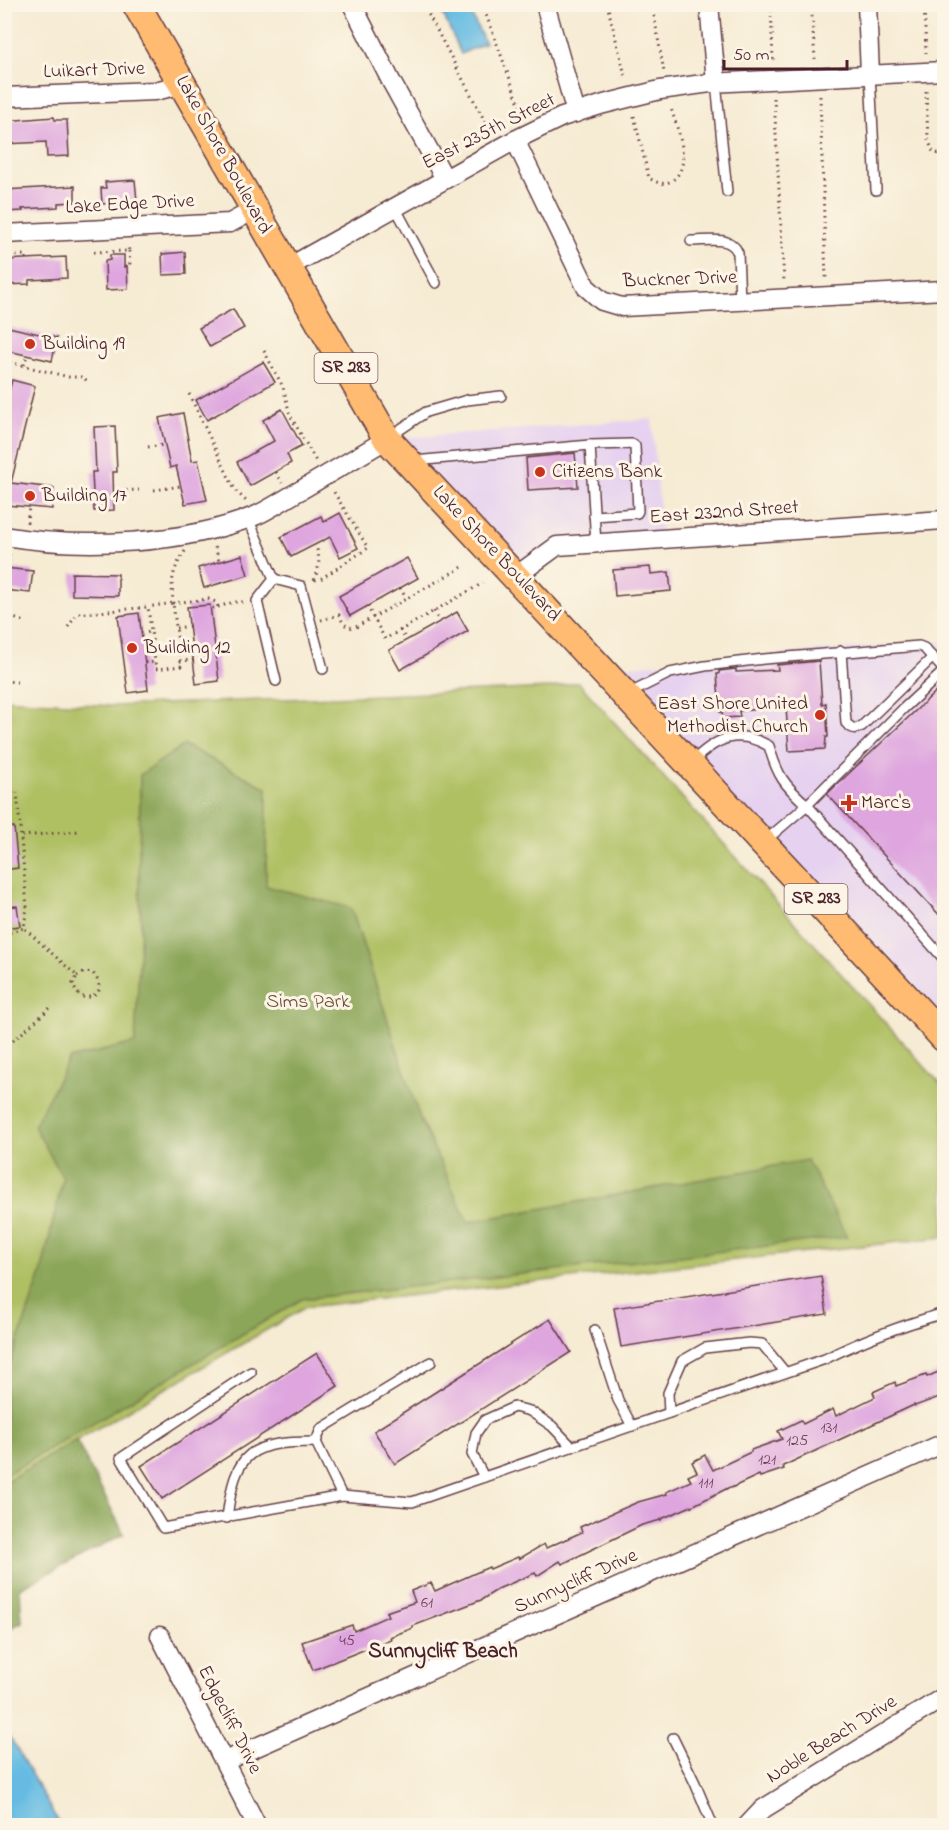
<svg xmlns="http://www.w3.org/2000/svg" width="949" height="1830" viewBox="0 0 949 1830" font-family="'Indie Flower',sans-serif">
	<rect width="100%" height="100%" fill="#fcf5e5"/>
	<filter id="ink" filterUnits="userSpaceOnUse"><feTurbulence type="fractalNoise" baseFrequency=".0167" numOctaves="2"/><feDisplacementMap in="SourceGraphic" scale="12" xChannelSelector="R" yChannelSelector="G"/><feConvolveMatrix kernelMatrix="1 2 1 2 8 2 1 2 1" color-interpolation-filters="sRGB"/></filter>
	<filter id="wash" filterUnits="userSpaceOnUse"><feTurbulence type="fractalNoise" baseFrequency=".008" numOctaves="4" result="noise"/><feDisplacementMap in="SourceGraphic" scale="24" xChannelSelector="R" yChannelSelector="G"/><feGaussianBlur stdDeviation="1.35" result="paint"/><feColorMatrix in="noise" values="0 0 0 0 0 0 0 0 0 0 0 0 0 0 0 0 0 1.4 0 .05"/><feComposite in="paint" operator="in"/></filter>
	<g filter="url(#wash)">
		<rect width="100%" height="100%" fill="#f6ebd3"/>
		<!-- built -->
		<g fill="#e6d2f0">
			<polygon points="652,419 662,539 557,546 516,576 387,439"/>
			<polygon points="944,641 944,1038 601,668"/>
		</g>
		<!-- green -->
		<polygon fill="#afc063" stroke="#7c7047" stroke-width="1.5" points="578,682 944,1088 944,1237 306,1307 5,1482 4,699 113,706 552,688"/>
		<!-- forest -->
		<g fill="#8ba659" stroke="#6a6242" stroke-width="1.5">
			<polygon points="184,745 267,788 266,886 351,908 420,1119 468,1222 807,1160 847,1237 302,1299 5,1475 5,1359 10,1364 41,1274 63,1178 34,1126 69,1059 135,1043 141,925 139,881 140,775"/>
			<polygon points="76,1440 124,1534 20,1588 22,1622 5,1631 5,1482"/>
		</g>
		<!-- water -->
		<g fill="#65bbe2" stroke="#586d86" stroke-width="1.5">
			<polygon points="439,5 467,5 485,43 461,54"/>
			<polygon points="5,1728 60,1825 5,1825"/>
		</g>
		<g id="blocks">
			<!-- building -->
			<g fill="#dea5df">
				<polygon points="54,117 55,120 67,120 69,156 47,157 46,142 4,144 4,121"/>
				<polygon points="135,180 137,201 102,204 101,188 106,188 105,182"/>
				<polygon points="75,186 75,202 58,203 58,207 22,209 23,211 4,212 4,190"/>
				<polygon points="185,252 186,274 163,275 162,254"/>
				<polygon points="110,255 124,255 124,267 127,266 128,289 106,290 105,261 110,260"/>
				<polygon points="66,257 67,278 29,280 29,284 4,285 4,260"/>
				<polygon points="233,309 244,328 210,347 199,328"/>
				<polygon points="4,326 57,338 52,361 4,350"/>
				<polygon points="263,362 275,382 207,420 196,400"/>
				<polygon points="12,380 35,386 11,483 54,488 52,509 6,505 8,489 4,488 4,411"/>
				<polygon points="282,409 302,446 287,454 291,463 250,486 237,462 274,441 263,420"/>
				<polygon points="183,413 192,461 198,460 207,500 185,504 176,466 170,468 159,418"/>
				<polygon points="115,426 117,472 113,472 114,510 94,511 92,472 96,472 94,427"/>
				<polygon points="575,453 578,487 528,490 526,458"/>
				<polygon points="340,513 358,548 340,557 330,537 291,557 281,537 321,516 324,522"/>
				<polygon points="242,555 248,575 204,588 198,568"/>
				<polygon points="407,558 418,578 350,616 339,596"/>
				<polygon points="650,567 651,574 669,572 671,591 615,596 613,570"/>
				<polygon points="4,568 33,571 30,593 4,590"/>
				<polygon points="72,573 118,574 118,596 72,595"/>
				<polygon points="210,605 219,681 196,684 187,607"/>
				<polygon points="457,612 468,631 400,670 389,650"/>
				<polygon points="139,613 148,690 128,693 118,616"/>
				<polygon points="819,661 822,704 826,703 828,737 826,737 825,749 789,751 786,707 739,711 740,717 723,718 722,712 720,712 717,674 719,674 719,671 736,669 736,672 778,670 777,665"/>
				<polygon points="945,683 945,921 827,794"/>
				<polygon points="4,827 14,827 18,868 4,870"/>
				<polygon points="17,906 20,926 4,928 4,907"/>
				<polygon points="821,1276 827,1314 621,1347 614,1308"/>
				<polygon points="550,1319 571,1352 395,1464 374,1431"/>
				<polygon points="317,1353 338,1386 162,1499 141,1466"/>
				<polygon points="945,1369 945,1395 915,1406 914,1405 783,1466 784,1469 760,1477 759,1475 731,1488 730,1487 696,1504 661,1519 661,1520 642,1525 562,1564 560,1561 537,1576 535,1573 500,1588 481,1600 413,1626 413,1628 390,1637 391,1639 313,1670 302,1642 352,1625 354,1631 388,1616 386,1612 415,1602 411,1591 431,1583 435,1591 489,1567 490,1569 518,1557 519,1559 544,1544 546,1548 582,1532 580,1527 638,1502 667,1494 666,1492 691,1481 688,1476 697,1472 692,1462 705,1455 713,1470 751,1452 751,1450 782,1439 778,1431 801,1420 803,1424 833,1409 836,1416 875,1397 873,1392 895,1382 896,1386 926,1375 927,1377"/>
			</g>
		</g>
	</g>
	<g filter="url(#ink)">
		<use href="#blocks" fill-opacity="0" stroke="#643e44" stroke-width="1.5"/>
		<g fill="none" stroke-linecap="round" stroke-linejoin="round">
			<defs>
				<g id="lane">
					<polyline points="870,74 876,190"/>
					<polyline points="716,82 727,192"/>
					<polyline points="395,207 436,283"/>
					<path d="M691,241c17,0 40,-6 47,12l2,48"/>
					<polyline points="389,437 426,412 467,400 501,396"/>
					<polyline points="590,445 596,544"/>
					<polyline points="414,461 590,445 632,444 635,446 638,511 637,513 594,516"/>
					<polyline points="248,518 274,579 301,586 323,669"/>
					<polyline points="274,579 257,601 276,681"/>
					<path d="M841,651l5,72c6,6 9,7 16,3l71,-69"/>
					<polyline points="628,694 670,673 705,666 764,659 919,646 924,648 944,670"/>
					<path d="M692,762c24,-24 45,-34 77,-16 8,29 15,39 38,59l96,-96 41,-38"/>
					<polyline points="765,841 807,805 944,959"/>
					<polyline points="595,1330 618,1400 632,1426"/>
					<path d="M251,1372l-130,86 42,70 179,-32 70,6 413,-143c39,-20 78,-34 119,-46"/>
					<polyline points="669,1413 668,1393 682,1361 705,1348 749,1343 762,1344 785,1372"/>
					<polyline points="484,1477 472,1454 476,1433 485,1420 514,1407 530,1411 552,1426 572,1447"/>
					<polyline points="342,1496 316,1442 321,1429 431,1362"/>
					<path d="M227,1518c8,-68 24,-76 89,-76"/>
					<polyline points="673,1738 695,1783 713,1826"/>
				</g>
				<g id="street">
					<polyline points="352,4 392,83 445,179"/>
					<polyline points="545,4 576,113"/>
					<polyline points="709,4 716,82"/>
					<polyline points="867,4 870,74"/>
					<polyline points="4,97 155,91 184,84"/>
					<polyline points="515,140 586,287 602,301 622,307 944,290"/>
					<polyline points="4,234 230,223 254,210"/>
					<polyline points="287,268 515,140 562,117 604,104 660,90 710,83 944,71"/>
					<path d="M4,536c77,13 181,9 253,-21 15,-7 29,-17 44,-25 29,-17 58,-34 86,-51"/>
					<polyline points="516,576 557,546 944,520"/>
					<polyline points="160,1636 257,1826"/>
					<polyline points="225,1761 944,1443"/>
					<polyline points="747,1826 763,1809 944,1697"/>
				</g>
				<polyline id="primary" points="136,4 387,439 944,1038"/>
			</defs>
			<!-- lane casing -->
			<use href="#lane" stroke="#643e44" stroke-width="12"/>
			<!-- street casing -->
			<use href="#street" stroke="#643e44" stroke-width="21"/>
			<!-- primary casing -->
			<use href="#primary" stroke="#643e44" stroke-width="30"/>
			<!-- path -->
			<g stroke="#643e44" stroke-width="3" stroke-dasharray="1.5 4.5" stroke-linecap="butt">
				<polyline points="423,4 489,129"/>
				<polyline points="482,4 523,114"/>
				<polyline points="607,4 626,79"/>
				<polyline points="652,4 664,72"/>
				<polyline points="771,4 773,61"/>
				<polyline points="811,4 815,59"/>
				<polyline points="924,4 926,53"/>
				<polyline points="926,91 928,139 933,152 944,155"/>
				<polyline points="820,96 826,280"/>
				<polyline points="774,98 784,282"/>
				<path d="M634,116l15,62c7,4 14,8 22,3 23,-14 6,-52 0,-73"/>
				<polyline points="110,209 121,204 121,202"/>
				<polyline points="129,251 130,265"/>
				<polyline points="94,252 129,251 128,245"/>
				<polyline points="4,256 26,255 26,259"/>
				<polyline points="264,351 283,387 290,415 317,463"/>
				<polyline points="4,361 69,377 83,377 89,383"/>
				<polyline points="24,365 27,355"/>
				<polyline points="189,394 235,490 246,501"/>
				<polyline points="148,447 165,445"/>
				<polyline points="276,472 282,483"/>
				<polyline points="154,490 181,486"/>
				<polyline points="114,491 139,490"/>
				<polyline points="27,523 29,507"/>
				<polyline points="215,547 219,561"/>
				<path d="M185,551c-13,20 -14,28 -12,52l35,-4 8,3 2,5 -8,2"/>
				<polyline points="8,568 10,552"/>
				<path d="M314,580c5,-10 7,-24 1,-35"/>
				<polyline points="315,580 322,578 368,548 332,489"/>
				<polyline points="400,588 406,598"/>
				<polyline points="367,606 385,639 483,583"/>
				<polyline points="218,607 234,602 246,602"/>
				<polyline points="434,611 439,621"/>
				<polyline points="4,615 23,621"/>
				<path d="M321,620l18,-5c4,9 8,14 17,12l110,-62"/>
				<polyline points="68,627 78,613 99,612 148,607 156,669 181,666 173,603 148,607"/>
				<polyline points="176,628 190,626"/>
				<polyline points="400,630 406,640"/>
				<polyline points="141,633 151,632"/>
				<polyline points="180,661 194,660"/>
				<polyline points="145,663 155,662"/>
				<polyline points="4,681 17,682"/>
				<polyline points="17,792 27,907 24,928 77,976 73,983 76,992 82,997 92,997 99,990 99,982 93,973 85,972 77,976"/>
				<polyline points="22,836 79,831"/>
				<polyline points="4,934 24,928"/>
				<polyline points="4,1049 51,1007"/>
			</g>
			<!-- lane -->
			<use href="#lane" stroke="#fff" stroke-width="9"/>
			<!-- street -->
			<use href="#street" stroke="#fff" stroke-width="18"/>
			<!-- primary -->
			<use href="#primary" stroke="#febb71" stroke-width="27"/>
		</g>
	</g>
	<!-- markers -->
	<g fill="#c8321e" stroke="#fcf5e5" stroke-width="2">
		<circle cx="30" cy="344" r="6"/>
		<circle cx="540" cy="472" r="6"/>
		<circle cx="30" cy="496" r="6"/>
		<circle cx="132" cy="648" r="6"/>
		<circle cx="820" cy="715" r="6"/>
		<path d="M846 794h6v6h6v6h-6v6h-6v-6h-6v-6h6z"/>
	</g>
	<g text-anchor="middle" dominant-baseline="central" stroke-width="6" stroke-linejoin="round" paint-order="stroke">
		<!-- number labels -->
		<g font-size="16" fill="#6f4058">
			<text x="829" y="1428">131</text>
			<text x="797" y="1441">125</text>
			<text x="767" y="1460">121</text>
			<text x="706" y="1483">111</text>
			<text x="427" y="1603">61</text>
			<text x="347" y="1641">45</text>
		</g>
		<!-- shield labels -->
		<g fill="#fcf5e5" stroke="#7f5f63" stroke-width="1.5">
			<rect x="314.5" y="353" width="63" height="30" rx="4.5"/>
			<rect x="784.5" y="884" width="63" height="30" rx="4.5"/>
		</g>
		<g font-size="18" font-weight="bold" fill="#4a1f2b">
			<text x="346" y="368">SR 283</text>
			<text x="816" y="899">SR 283</text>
		</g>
		<!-- street labels -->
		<g font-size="20" fill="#4a1f2b" stroke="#fcf5e5">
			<text transform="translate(94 71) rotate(-2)">Luikart Drive</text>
			<text transform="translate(489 132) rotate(-27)">East 235th Street</text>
			<text transform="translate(223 155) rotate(61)">Lake Shore Boulevard</text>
			<text transform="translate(130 205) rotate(-3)">Lake Edge Drive</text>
			<text transform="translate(680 280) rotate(-2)">Buckner Drive</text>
			<text transform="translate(724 513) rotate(-4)">East 232nd Street</text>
			<text transform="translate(496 554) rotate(47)">Lake Shore Boulevard</text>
			<text transform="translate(576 1582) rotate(-24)">Sunnycliff Drive</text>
			<text transform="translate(229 1720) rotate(63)">Edgecliff Drive</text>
			<text transform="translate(832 1740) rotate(-32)">Noble Beach Drive</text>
		</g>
		<!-- poi labels -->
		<g font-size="20" fill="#4a1f2b" stroke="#fcf5e5" text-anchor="start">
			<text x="42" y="344">Building 19</text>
			<text x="552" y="472">Citizens Bank</text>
			<text x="42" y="496">Building 17</text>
			<text x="144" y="648">Building 12</text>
			<text x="808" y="704" text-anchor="end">East Shore United<tspan x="808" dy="23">Methodist Church</tspan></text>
			<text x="861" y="803">Marc's</text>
		</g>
		<!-- park labels -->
		<g font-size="20" fill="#684f3c" stroke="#fcf5e5">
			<text x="308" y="1002">Sims Park</text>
		</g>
		<!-- neighbourhood labels -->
		<g font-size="21" font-weight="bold" fill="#4a1f2b" stroke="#fcf5e5">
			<text x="443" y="1652">Sunnycliff Beach</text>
		</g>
	</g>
	<!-- margin -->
	<rect width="949" height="1830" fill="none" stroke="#fcf5e5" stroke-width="24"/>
	<!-- scale -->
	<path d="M724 60v9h123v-9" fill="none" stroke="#4a1f2b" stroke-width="3"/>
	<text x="733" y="60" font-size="18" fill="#4a1f2b" stroke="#fcf5e5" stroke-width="4.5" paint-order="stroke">50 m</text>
</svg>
